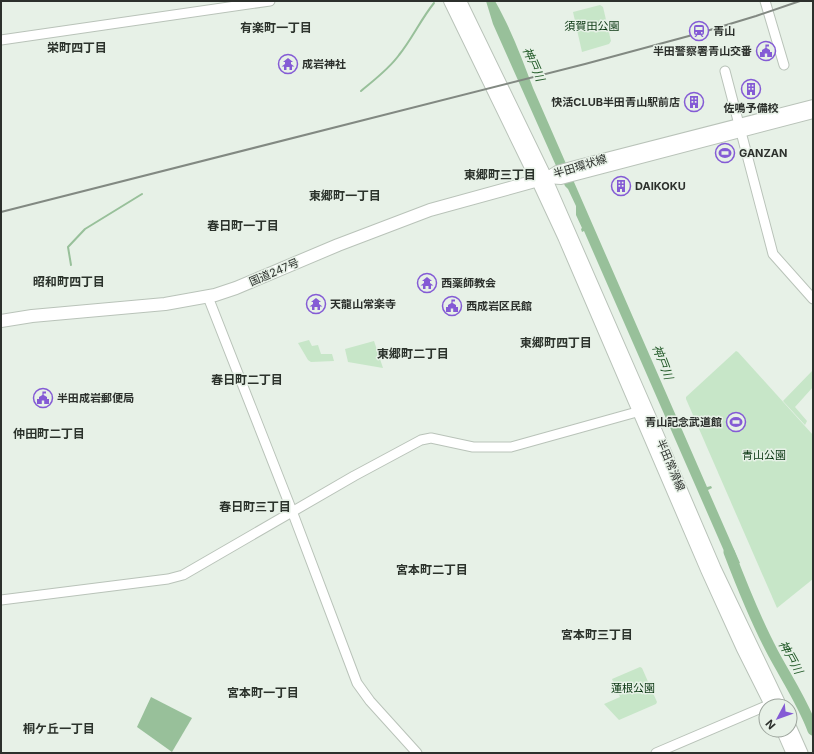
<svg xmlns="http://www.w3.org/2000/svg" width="814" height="754" viewBox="0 0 814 754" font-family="Inter,'Noto Sans JP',sans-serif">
	<rect width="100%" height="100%" fill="#e7f1e7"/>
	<!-- green -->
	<g fill="#c7e6c8">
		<polygon points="600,5 603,7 611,41 609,44 582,52 573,12"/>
		<polygon points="309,340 312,346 318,345 321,354 332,354 334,361 311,362 308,360 298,343"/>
		<polygon points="374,341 383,368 348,362 345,349"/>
		<polygon points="736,351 738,352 813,435 813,579 777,608 686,399 686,397"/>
		<polygon points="813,370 813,387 795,407 807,421 805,425 783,401"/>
		<polygon points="640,667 642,668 657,702 656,704 619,720 604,704 620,697 612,679"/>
	</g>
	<!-- water -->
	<g fill="#98c09a">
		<path d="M486,1h9c16,28 27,58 38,87l174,399 4,-1 1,2 -4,2 32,73 -9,4 -147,-336 -2,1 -1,-3 1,-1 -6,-13v-9l-8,-17 -3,-3 -72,-162z"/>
		<polygon points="151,697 192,718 172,752 137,727"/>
	</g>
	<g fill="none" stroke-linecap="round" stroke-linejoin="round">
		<!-- stream -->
		<g stroke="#98c09a" stroke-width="2">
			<path d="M361,91c13,-11 28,-22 38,-36 13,-16 22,-36 35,-52"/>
			<polyline points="71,265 68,247 85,229 142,194"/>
		</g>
		<!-- river -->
		<path stroke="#98c09a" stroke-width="11" d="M729,552c13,34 27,69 44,101 14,26 30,50 40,77"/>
		<defs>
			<g id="tertiary">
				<polyline points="765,1 784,65"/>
				<polyline points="1,40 270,1"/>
				<polyline points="725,71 773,254 813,299"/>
				<polyline points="208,297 292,511 357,683 370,701 417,753"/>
				<polyline points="1,600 168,579 183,575 354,476 421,440 431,438 473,447 511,447 644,410"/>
				<polyline points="656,753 766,706"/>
			</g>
			<g id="secondary">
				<polyline points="546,178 557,171 575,166 813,105"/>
				<polyline points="546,178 561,179 813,113"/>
			</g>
			<g id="primary">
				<polyline points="546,178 652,421 715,568 781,706"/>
				<polyline points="537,180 564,238 707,571 742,648 771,706"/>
				<polyline points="790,726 802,753"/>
				<polyline points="782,730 792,753"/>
			</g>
			<g id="trunk">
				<polyline points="450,1 535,176"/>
				<polyline points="1,321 32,316 165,304 215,295 236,288 338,245 430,210 546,178 460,1"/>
			</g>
		</defs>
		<!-- tertiary casing -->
		<use href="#tertiary" stroke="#b9c3b9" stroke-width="11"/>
		<!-- secondary casing -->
		<use href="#secondary" stroke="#b9c3b9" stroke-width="12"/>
		<!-- primary casing -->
		<use href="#primary" stroke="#b9c3b9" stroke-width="13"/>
		<!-- trunk casing -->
		<use href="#trunk" stroke="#b9c3b9" stroke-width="14"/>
		<!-- tertiary -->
		<use href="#tertiary" stroke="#fff" stroke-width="9"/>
		<!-- secondary -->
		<use href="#secondary" stroke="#fff" stroke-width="10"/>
		<!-- primary -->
		<use href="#primary" stroke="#fff" stroke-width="11"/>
		<!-- trunk -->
		<use href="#trunk" stroke="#fff" stroke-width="12"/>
		<!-- rail -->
		<polyline stroke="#828982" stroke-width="2" points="1,212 585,64 700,33 756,16 800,1"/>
	</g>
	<!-- icons -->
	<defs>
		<symbol id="station-ring" viewBox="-11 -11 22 22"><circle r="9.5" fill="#e7f1e7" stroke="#845bd5" stroke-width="1.5"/><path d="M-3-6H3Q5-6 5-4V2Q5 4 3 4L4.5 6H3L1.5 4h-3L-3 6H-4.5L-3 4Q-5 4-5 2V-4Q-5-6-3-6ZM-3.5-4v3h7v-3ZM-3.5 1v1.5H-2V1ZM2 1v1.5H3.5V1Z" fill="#845bd5"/></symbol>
		<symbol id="civic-ring" viewBox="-11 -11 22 22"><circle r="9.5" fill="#e7f1e7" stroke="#845bd5" stroke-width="1.5"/><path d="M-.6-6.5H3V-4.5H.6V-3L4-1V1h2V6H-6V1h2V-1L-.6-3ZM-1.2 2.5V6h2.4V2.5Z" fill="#845bd5"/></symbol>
		<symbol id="temple-ring" viewBox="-11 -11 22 22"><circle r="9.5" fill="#e7f1e7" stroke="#845bd5" stroke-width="1.5"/><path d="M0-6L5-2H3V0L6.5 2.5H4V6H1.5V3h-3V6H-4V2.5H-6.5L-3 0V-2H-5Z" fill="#845bd5"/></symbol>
		<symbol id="building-ring" viewBox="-11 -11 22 22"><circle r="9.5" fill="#e7f1e7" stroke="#845bd5" stroke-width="1.5"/><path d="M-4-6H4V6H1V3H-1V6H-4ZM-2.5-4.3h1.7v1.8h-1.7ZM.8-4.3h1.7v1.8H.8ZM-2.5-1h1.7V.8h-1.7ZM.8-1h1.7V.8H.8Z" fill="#845bd5"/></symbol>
		<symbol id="stadium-ring" viewBox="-11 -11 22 22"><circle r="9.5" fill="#e7f1e7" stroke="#845bd5" stroke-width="1.5"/><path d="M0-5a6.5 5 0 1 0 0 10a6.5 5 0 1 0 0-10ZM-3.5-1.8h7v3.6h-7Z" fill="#845bd5"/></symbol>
	</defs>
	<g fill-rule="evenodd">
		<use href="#station-ring" x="688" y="20" width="22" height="22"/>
		<use href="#civic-ring" x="755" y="40" width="22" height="22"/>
		<use href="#temple-ring" x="277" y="53" width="22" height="22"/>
		<use href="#building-ring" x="740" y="78" width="22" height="22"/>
		<use href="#building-ring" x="683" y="91" width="22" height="22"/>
		<use href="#stadium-ring" x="714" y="142" width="22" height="22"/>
		<use href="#building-ring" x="610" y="175" width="22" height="22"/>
		<use href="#temple-ring" x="416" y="272" width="22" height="22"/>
		<use href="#temple-ring" x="305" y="293" width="22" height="22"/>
		<use href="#civic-ring" x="441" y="295" width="22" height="22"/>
		<use href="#civic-ring" x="32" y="387" width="22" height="22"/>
		<use href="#stadium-ring" x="725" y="411" width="22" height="22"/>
	</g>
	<g text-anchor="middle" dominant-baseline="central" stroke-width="3" stroke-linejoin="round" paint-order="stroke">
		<!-- park labels -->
		<g font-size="11" fill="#08350f" stroke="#e7f1e7">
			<text x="592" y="26">須賀田公園</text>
			<text x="764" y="455">青山公園</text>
			<text x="633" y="688">蓮根公園</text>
		</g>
		<!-- poi labels -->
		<g font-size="11" font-weight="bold" fill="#2c302c" stroke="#e7f1e7" text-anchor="start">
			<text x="713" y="31">青山</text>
			<text x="752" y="51" text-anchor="end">半田警察署青山交番</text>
			<text x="302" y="64">成岩神社</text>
			<text x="680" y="102" text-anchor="end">快活CLUB半田青山駅前店</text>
			<text x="751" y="108" text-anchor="middle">佐鳴予備校</text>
			<text x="739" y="153">GANZAN</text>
			<text x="635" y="186">DAIKOKU</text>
			<text x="441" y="283">西薬師教会</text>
			<text x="330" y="304">天龍山常楽寺</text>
			<text x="466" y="306">西成岩区民館</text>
			<text x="57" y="398">半田成岩郵便局</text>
			<text x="722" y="422" text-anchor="end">青山記念武道館</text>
		</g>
		<!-- street labels -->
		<g font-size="11" fill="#2c302c" stroke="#e7f1e7">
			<text transform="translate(580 166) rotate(-17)">半田環状線</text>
			<text transform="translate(274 272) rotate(-23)">国道247号</text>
			<text transform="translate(671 465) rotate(67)">半田常滑線</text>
		</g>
		<!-- neighbourhood labels -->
		<g font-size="12" font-weight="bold" fill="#2c332c" stroke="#e7f1e7">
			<text x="276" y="27">有楽町一丁目</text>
			<text x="77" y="47">栄町四丁目</text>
			<text x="500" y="174">東郷町三丁目</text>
			<text x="345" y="195">東郷町一丁目</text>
			<text x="243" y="225">春日町一丁目</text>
			<text x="69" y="281">昭和町四丁目</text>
			<text x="556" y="342">東郷町四丁目</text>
			<text x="413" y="353">東郷町二丁目</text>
			<text x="247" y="379">春日町二丁目</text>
			<text x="49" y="433">仲田町二丁目</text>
			<text x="255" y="506">春日町三丁目</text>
			<text x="432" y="569">宮本町二丁目</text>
			<text x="597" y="634">宮本町三丁目</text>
			<text x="263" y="692">宮本町一丁目</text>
			<text x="59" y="728">桐ケ丘一丁目</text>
		</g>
		<!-- water labels -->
		<g font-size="12" font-style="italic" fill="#225a28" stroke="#e7f1e7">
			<text transform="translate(534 64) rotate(66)">神戸川</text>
			<text transform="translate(663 362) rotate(69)">神戸川</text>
			<text transform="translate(791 657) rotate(61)">神戸川</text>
		</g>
	</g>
	<!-- border -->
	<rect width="814" height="754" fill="none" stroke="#2c302c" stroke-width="4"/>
	<!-- north arrow -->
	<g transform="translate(778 718) rotate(229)"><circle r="19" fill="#e7f1e7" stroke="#9ca49c"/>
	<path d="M0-3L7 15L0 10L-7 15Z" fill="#845bd5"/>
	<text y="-6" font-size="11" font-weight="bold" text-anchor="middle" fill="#2c302c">N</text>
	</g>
</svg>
